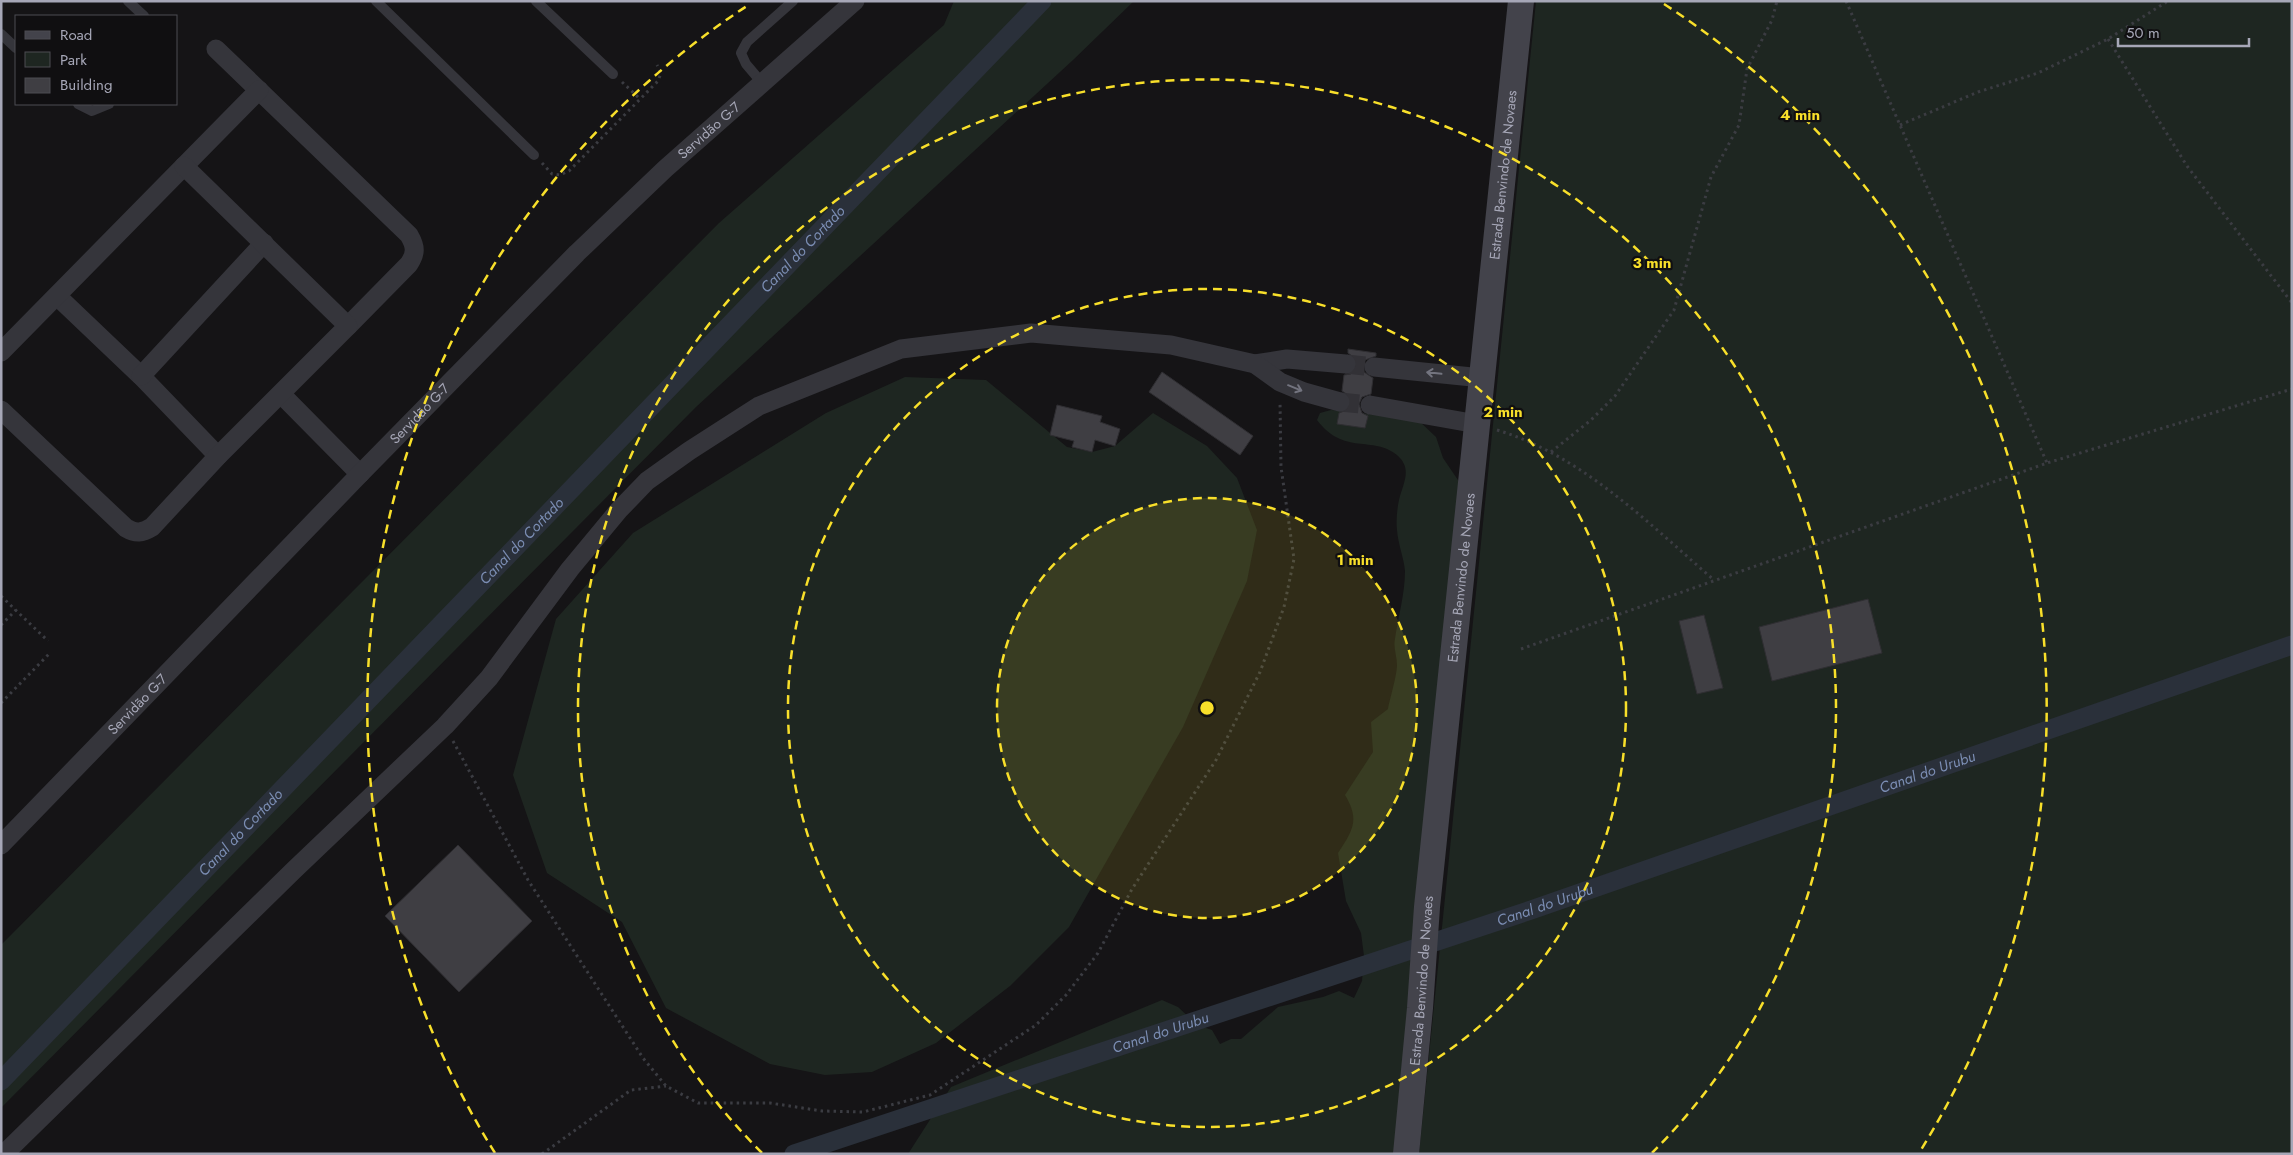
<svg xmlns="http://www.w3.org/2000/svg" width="2293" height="1155" viewBox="0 0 2293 1155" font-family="Jost,sans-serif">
	<rect width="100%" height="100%" fill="#151416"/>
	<!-- green -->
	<g fill="#1e2621">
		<polygon points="954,1 1134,1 1073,60 696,407 1,1108 1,945 719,223 944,25"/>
		<polygon points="1536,1 2292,1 2292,1154 1419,1154"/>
		<polygon points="905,377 986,380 1067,447 1092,452 1115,446 1153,413 1207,446 1237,478 1257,530 1247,581 1183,727 1069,927 1010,986 936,1043 872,1072 825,1075 770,1064 666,1008 622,922 547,873 513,775 556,619 633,533 826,413"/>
		<path d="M1331,410l86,9 19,18 7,21 17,25 -66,671h-486l43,-67 211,-87 16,7 19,18 15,5 8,14 11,-5h10l37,-32 45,-10 16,-6 15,7 8,-17 2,-25 -3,-23 -15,-32 -8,-48c15,-23 22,-33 7,-58l28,-43 -2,-30 17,-13c2,-11 9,-34 9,-44 0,-9 -4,-18 -2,-26 3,-22 10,-45 10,-68 -1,-13 -7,-27 -8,-41 -1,-9 0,-21 2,-30 4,-17 14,-31 -2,-45 -24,-20 -53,1 -80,-35l3,-7z"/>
	</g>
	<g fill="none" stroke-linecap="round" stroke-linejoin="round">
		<!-- canal -->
		<g stroke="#2a303a" stroke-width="19">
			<path id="s1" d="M1,1081l1041,-1080"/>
			<path id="s2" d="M794,1154l737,-244 761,-265"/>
		</g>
	</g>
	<!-- building -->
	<g fill="#3f3e43" stroke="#2f2e32">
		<polygon points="1348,349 1376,353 1376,356 1365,360 1363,365 1364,372 1373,378 1371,394 1362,397 1359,404 1362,413 1368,416 1365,428 1337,424 1339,413 1347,410 1351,405 1348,395 1342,391 1344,375 1351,374 1357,365 1356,359 1348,353"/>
		<polygon points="1162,372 1253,436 1240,455 1149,392"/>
		<polygon points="1057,405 1102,416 1100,422 1120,429 1115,446 1095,440 1092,452 1072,447 1074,441 1050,435"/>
		<polygon points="1868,599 1882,653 1772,681 1759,627"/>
		<polygon points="1704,615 1723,688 1697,694 1679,621"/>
		<polygon points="458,845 532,921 459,992 385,916"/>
	</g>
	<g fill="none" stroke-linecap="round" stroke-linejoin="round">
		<!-- street-tunnel -->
		<g stroke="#323136" stroke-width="19" stroke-dasharray="19 9" stroke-linecap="butt">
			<polyline points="1346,364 1374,367"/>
			<polyline points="1340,402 1370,405"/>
		</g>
		<!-- path -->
		<g stroke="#3b3c42" stroke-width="3" stroke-dasharray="2.5 4" stroke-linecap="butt">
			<polyline points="1846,1 2047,463"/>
			<polyline points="2108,39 2187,166 2292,303"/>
			<polyline points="622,82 640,99"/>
			<polyline points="1900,125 1978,92 2038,73 2108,39 2168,1"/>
			<polyline points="542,163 552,174 560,175 569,171 658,81 661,73 657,65"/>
			<path d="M1497,430c86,26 151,93 217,150"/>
			<polyline points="1551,452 1591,420 1615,396 1674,310 1711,177 1739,125 1747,69 1772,20 1777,1"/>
			<polyline points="1,596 48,641"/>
			<polyline points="1,625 16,610"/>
			<polyline points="1521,649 2047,463 2292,389"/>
			<polyline points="1,703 49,654"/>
			<polyline points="453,741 528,880 643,1058 666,1086 698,1103 770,1103 822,1111 863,1112 930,1095 1036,1025 1066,995 1098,953 1132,889 1216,760 1260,672 1284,607 1294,559 1281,467 1280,401"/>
			<polyline points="542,1154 631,1090 666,1086"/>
		</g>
		<!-- lane -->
		<g stroke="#35353b" stroke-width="10">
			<polyline points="128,1 144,16"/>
			<polyline points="376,1 534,155"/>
			<polyline points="536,1 613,74"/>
			<polyline points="1,34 16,48"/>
			<polyline points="763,84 746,64 741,53 747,42 793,1"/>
			<polyline points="78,104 92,111 109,104"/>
		</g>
		<!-- street -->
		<g stroke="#35353b" stroke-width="19">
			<path d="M216,49l193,186c7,12 7,18 0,29l-61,62"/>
			<polyline points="57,296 141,376 218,456"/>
			<polyline points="1,352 259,90"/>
			<polyline points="1255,364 1287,359 1346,364"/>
			<polyline points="1374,367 1482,378"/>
			<polyline points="141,376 264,243"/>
			<polyline points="281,394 360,474"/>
			<polyline points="1370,405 1477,424"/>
			<path d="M1,410l125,118c10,6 16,5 26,-1l66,-71 130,-130 -164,-160"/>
			<path id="s3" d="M1,845l359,-371 217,-221 88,-84 190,-168"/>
			<polyline points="4,1154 293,871 445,726 489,678 570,569 619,510 647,481 689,451 759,406 901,349 1031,333 1171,345 1255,364 1280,382 1304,392 1340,402"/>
		</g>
		<!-- secondary -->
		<path stroke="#43434b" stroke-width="26" id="s4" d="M1406,1154l14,-146 7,-101 94,-906"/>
	</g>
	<!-- one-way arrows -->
	<defs><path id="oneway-shaft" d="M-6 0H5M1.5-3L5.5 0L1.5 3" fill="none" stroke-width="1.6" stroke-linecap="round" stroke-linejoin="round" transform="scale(1.25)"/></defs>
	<g stroke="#73747f">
		<use href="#oneway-shaft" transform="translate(1434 373) rotate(-174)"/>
		<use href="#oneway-shaft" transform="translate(1295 388) rotate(22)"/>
	</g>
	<!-- distance rings -->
	<circle cx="1207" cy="708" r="210" fill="#f8df2a" fill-opacity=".12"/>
	<g fill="none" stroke="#f8df2a" stroke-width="2.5" stroke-dasharray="9 6">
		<circle cx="1207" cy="708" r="210"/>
		<circle cx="1207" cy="708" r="419"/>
		<path d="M762 1153A629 629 0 1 1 1652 1153"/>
		<path d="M495 1153A839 839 0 0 1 750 4M1664 4A839 839 0 0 1 1919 1153"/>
	</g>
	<g text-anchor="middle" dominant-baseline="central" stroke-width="4.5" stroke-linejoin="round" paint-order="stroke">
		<!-- street labels -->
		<g font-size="14" fill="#a6a7b7" stroke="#100f11">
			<text stroke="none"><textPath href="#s3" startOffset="1006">Servidão G-7</textPath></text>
			<text stroke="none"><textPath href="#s4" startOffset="984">Estrada Benvindo de Novaes</textPath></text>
			<text stroke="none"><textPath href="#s3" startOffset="601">Servidão G-7</textPath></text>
			<text stroke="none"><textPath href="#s4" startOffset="579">Estrada Benvindo de Novaes</textPath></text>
			<text stroke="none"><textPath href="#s3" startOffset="196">Servidão G-7</textPath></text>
			<text stroke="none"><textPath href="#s4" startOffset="174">Estrada Benvindo de Novaes</textPath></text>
		</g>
		<!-- water labels -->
		<g font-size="15" font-style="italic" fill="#7b8db3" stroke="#100f11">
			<text stroke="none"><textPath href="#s1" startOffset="1155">Canal do Cortado</textPath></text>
			<text stroke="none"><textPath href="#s1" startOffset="750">Canal do Cortado</textPath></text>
			<text stroke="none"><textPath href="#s2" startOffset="1196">Canal do Urubu</textPath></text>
			<text stroke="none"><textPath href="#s1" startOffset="345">Canal do Cortado</textPath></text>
			<text stroke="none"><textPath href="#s2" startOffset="791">Canal do Urubu</textPath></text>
			<text stroke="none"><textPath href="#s2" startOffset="386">Canal do Urubu</textPath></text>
		</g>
	</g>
	<circle cx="1207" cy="708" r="8" fill="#f8df2a" stroke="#100f11" stroke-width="2.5"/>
	<g font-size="15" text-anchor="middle" font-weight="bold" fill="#f8df2a" stroke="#100f11" stroke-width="4.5" stroke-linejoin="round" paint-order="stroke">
		<text x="1800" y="120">4 min</text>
		<text x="1652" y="268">3 min</text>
		<text x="1503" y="417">2 min</text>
		<text x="1355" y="565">1 min</text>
	</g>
	<!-- border -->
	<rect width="2293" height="1155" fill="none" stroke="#a6a7b7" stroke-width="5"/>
	<!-- legend -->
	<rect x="15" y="15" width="162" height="90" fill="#100f11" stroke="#4c4c53"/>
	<rect x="25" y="31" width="25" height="8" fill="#43434b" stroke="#4c4c53"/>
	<text x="60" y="40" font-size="15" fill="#a6a7b7">Road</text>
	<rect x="25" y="52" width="25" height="15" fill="#1e2621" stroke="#4c4c53"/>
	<text x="60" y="65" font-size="15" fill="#a6a7b7">Park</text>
	<rect x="25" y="78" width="25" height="15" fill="#3f3e43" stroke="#4c4c53"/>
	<text x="60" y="90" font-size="15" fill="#a6a7b7">Building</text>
	<!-- scale -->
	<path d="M2118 38v8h131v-8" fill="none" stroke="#a6a7b7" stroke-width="2.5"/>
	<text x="2126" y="38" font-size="15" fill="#a6a7b7" stroke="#100f11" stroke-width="4" paint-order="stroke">50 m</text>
</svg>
